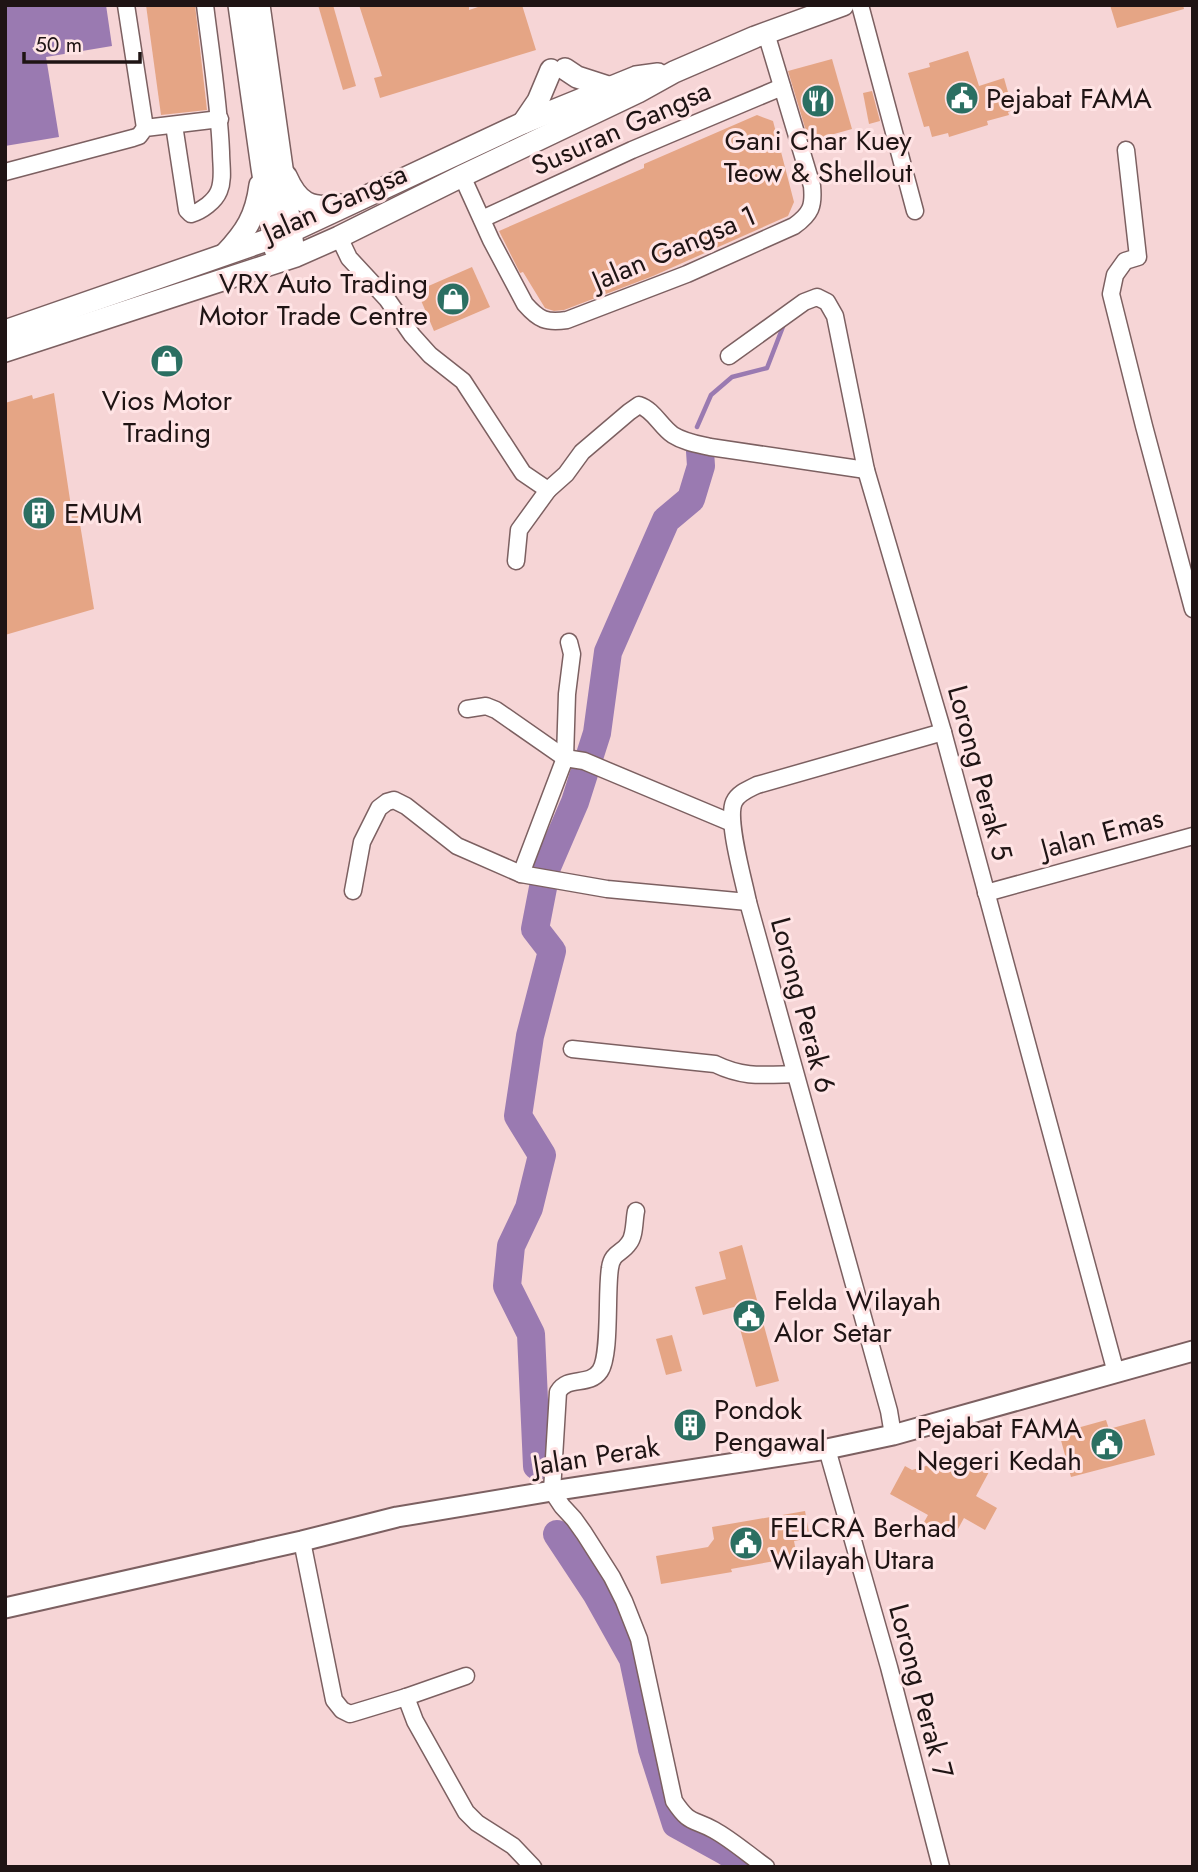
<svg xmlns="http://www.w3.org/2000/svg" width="1198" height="1872" viewBox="0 0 1198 1872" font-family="Jost,sans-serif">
	<rect width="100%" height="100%" fill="#f6d5d6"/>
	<!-- water -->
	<polygon fill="#9a7ab1" points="5,5 106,5 112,46 46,57 59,137 5,146"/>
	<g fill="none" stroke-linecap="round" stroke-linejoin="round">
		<!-- stream -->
		<polyline stroke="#9a7ab1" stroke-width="4.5" points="697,427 711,395 732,377 767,368 784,324"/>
		<!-- river -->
		<g stroke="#9a7ab1" stroke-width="28">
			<polyline points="537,1466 531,1334 507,1286 511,1246 529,1208 542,1155 518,1116 530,1036 552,951 535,929 547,867 575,802 597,733 608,652 666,520 691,499 701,466 700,451"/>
			<polyline points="557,1534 596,1593 633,1659 652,1749 676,1824 725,1851 750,1867"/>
		</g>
	</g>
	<!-- building -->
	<g fill="#e5a585">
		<polygon points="146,5 195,5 207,110 161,115"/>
		<polygon points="318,5 333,5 356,86 343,90"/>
		<polygon points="359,5 469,5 469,10 484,5 522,5 536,50 380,98 374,78 382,76"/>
		<polygon points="1110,5 1183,5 1184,9 1117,28"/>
		<polygon points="968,51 979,86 1004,78 1013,110 1008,112 1009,115 987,121 988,125 949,137 948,133 932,137 929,126 924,127 908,73 930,67 929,63"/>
		<polygon points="832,59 852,129 809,141 788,71"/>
		<polygon points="872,91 880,121 869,124 863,93"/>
		<polygon points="757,115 773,121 794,202 788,216 653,276 564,310 554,311 545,308 523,272 520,273 499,231 644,168 644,164"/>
		<polygon points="472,267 490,307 434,331 417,291"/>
		<polygon points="54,393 72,513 78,512 94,609 5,635 5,403 32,395 33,399"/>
		<polygon points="742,1245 779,1381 756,1387 734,1307 703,1315 695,1287 726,1279 719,1252"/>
		<polygon points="672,1335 682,1371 666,1375 656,1339"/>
		<polygon points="695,1417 697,1430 685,1433 683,1419"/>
		<polygon points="1145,1419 1155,1455 1071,1477 1059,1433 1106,1420 1109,1429"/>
		<polygon points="964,1455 990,1470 976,1496 997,1508 985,1530 964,1518 952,1540 923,1524 928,1515 890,1494 905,1466 912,1470"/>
		<polygon points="805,1511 810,1538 794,1541 797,1557 731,1569 732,1572 661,1584 656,1556 708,1547 714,1539 712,1527"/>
	</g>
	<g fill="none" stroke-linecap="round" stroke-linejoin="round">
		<defs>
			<g id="minor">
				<polyline points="126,5 145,128"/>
				<polyline points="860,5 915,211"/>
				<path d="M174,125l13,85 4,4c11,-3 24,-13 28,-23 5,-12 2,-26 2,-39 -2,-49 -10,-98 -16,-147"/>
				<polyline points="1126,150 1138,257 1125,261 1115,275 1111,294 1144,426 1193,609"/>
				<polyline points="5,172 133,138 139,136 145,128 220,119"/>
				<path d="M462,176l29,64 34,64c14,16 21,19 42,16l120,-46 107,-48c17,-12 20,-20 18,-40l-46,-153"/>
				<polyline points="482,219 632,150 782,87"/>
				<path d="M339,237l10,21 38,41 25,36 18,20 33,26 60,92 25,17 18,-16 16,-22 47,-40 10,-7c15,5 21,21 34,30 11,7 24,9 37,12l156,23"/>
				<polyline points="729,356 804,302 817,297 827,302 835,316 866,470 943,732 1116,1373"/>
				<polyline points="516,561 519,530 548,490"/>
				<polyline points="467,709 486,706 496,710 565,758 584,761 732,823"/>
				<polyline points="521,874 565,758 567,694 572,654 569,642"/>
				<polyline points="353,891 362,842 379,808 387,802 394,800 406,806 457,846 521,874 607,889 748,902"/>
				<polyline points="986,893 1193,836"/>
				<path d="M572,1049l143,15c29,14 48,11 80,10"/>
				<path d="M636,1211c-2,9 -1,25 -7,32 -7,11 -17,9 -19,25 -4,23 1,87 -10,103 -11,16 -32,4 -42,21l-6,99 10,15 12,13 10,14 28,44 12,24 15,38 35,162c16,24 18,17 40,29 18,10 35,25 52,37"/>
				<path d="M893,1435l-4,-24 -141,-509c-4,-21 -22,-82 -14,-100 4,-9 15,-13 23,-17l186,-53"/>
				<polyline points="827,1449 889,1667 941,1867"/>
				<polyline points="302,1541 334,1700 342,1710 350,1714 406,1697 415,1721 466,1812 477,1823 513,1846 533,1867"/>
				<polyline points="406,1697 466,1676"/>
			</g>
			<polyline id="tertiary" points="5,1608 302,1541 397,1517 552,1491 827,1449 893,1435 1193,1351"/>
			<g id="secondary">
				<polyline points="239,5 262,168 275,249"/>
				<polyline points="259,5 293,246"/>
				<polyline points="565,69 577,77 611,88"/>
				<polyline points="523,123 538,101 551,70"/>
				<path d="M286,176c12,27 24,34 54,29"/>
				<path d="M225,254c21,-22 31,-38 35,-69"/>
				<polyline points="5,331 290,232 523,123 636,77 658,74"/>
				<polyline points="5,351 296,256 339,237 462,176 638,92 674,72 755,37 843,5"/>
			</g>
		</defs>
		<!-- minor casing -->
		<use href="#minor" stroke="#7c6061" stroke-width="19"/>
		<!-- tertiary casing -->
		<use href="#tertiary" stroke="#7c6061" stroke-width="23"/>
		<!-- secondary casing -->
		<use href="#secondary" stroke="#7c6061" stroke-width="24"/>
		<!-- minor -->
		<use href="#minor" stroke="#fff" stroke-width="16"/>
		<!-- tertiary -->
		<use href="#tertiary" stroke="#fff" stroke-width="19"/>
		<!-- secondary -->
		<use href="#secondary" stroke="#fff" stroke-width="21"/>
	</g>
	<!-- icons -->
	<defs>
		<symbol id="civic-disc" viewBox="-11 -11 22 22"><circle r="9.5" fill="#2b6f62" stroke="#ffe4e5"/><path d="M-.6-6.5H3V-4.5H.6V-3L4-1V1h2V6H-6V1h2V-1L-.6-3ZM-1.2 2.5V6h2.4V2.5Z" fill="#fff"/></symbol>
		<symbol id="restaurant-disc" viewBox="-11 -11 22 22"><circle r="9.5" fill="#2b6f62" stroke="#ffe4e5"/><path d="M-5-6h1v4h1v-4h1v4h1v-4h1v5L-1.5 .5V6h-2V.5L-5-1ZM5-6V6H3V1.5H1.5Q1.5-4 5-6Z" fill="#fff"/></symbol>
		<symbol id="shop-disc" viewBox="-11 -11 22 22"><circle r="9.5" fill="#2b6f62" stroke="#ffe4e5"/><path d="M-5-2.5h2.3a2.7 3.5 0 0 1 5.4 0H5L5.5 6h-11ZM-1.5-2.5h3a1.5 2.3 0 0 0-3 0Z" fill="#fff"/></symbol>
		<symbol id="building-disc" viewBox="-11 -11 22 22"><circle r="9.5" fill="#2b6f62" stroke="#ffe4e5"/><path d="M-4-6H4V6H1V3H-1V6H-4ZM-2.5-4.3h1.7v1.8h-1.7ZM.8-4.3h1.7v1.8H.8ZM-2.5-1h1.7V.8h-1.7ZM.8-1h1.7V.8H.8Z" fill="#fff"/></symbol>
	</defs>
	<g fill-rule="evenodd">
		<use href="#civic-disc" x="943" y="79" width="38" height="38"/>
		<use href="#restaurant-disc" x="799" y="82" width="38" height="38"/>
		<use href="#shop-disc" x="434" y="280" width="38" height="38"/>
		<use href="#shop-disc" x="148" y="342" width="38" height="38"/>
		<use href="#building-disc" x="20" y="494" width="38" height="38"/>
		<use href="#civic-disc" x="730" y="1297" width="38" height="38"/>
		<use href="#building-disc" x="671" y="1406" width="38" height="38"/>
		<use href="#civic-disc" x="1088" y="1425" width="38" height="38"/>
		<use href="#civic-disc" x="727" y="1524" width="38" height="38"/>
	</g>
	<g text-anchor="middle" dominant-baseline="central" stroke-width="6" stroke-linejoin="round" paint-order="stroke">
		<!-- poi labels -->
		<g font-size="28" fill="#1f1414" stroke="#ffe4e5" text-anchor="start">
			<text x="986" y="98">Pejabat FAMA</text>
			<text x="818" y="140" text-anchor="middle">Gani Char Kuey<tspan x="818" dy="32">Teow &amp; Shellout</tspan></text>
			<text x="428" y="283" text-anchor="end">VRX Auto Trading<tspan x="428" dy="32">Motor Trade Centre</tspan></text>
			<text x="167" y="400" text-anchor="middle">Vios Motor<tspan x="167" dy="32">Trading</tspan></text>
			<text x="64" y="513">EMUM</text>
			<text x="774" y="1300">Felda Wilayah<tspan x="774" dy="32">Alor Setar</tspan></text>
			<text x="714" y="1409">Pondok<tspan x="714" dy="32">Pengawal</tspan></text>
			<text x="1082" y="1428" text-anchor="end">Pejabat FAMA<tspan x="1082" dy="32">Negeri Kedah</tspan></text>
			<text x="770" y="1527">FELCRA Berhad<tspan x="770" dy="32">Wilayah Utara</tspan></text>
		</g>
		<!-- street labels -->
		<g font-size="28" fill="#1f1414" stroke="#ffe4e5">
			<text transform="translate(621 128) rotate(-24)">Susuran Gangsa</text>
			<text transform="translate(335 203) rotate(-24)">Jalan Gangsa</text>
			<text transform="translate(674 248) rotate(-23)">Jalan Gangsa 1</text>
			<text transform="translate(980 773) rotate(75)">Lorong Perak 5</text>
			<text transform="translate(1102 833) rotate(-15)">Jalan Emas</text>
			<text transform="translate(803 1005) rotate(75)">Lorong Perak 6</text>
			<text transform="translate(596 1456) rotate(-9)">Jalan Perak</text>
			<text transform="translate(921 1691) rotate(75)">Lorong Perak 7</text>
		</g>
	</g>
	<!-- border -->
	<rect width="1198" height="1872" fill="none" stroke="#1f1414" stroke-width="14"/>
	<!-- scale -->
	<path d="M24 52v10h116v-10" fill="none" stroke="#1f1414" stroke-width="3.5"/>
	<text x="35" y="52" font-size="21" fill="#1f1414" stroke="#ffe4e5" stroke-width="5" paint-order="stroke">50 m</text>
</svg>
